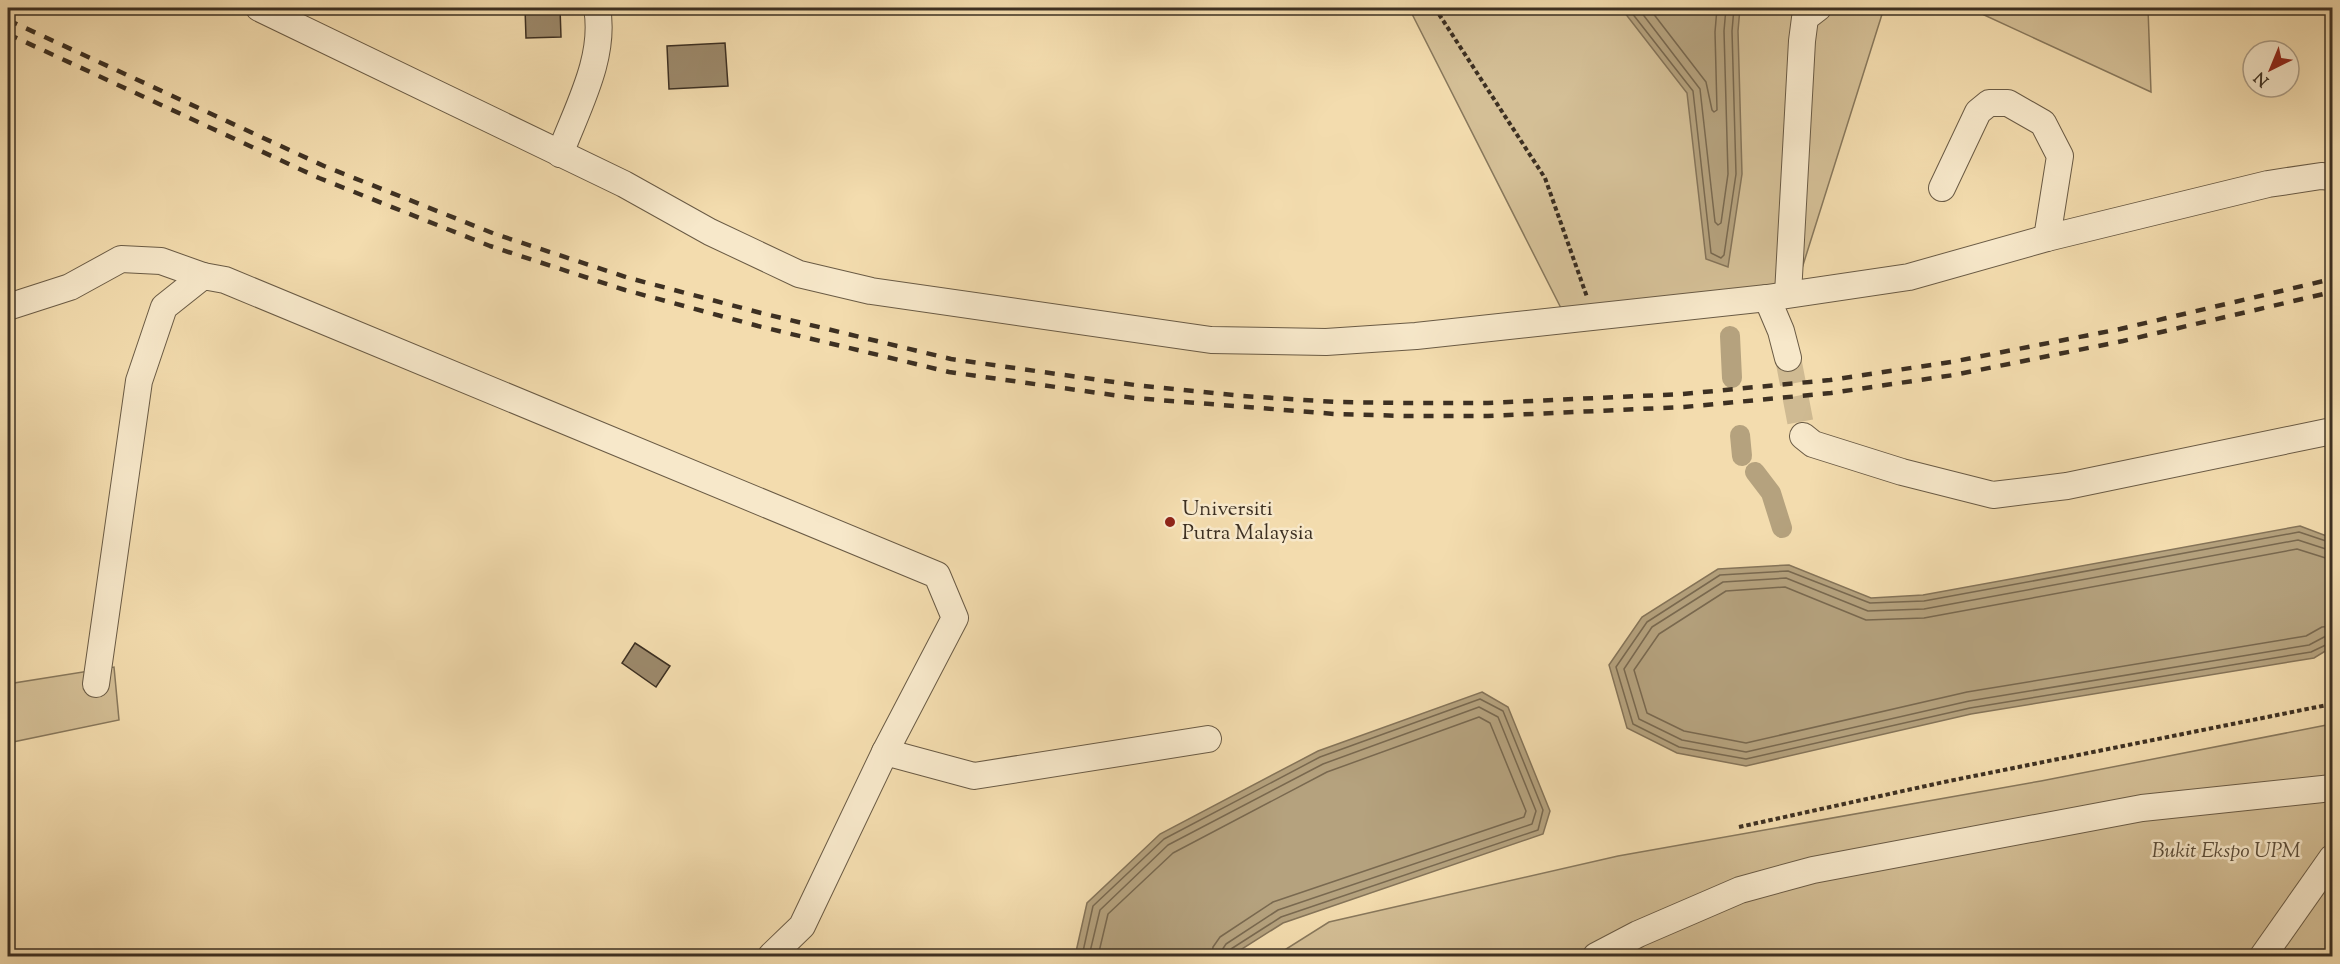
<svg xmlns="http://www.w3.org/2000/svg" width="2340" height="964" viewBox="0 0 2340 964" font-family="'Sorts Mill Goudy',serif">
	<rect width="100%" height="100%" fill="#f3dcae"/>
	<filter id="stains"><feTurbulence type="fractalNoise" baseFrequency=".00333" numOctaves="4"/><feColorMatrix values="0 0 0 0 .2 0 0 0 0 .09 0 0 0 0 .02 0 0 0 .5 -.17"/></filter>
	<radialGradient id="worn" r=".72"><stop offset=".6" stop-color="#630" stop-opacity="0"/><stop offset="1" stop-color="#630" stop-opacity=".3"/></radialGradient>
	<!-- green -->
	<g fill="#d4bf96" stroke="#88785c" stroke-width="1.5">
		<polygon points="1409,8 1884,8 1798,281 1566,318"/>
		<polygon points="1969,8 2148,8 2151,92"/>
		<polygon points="114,667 119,720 8,743 8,684"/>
		<polygon points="2332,724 2332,956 1275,956 1329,922 1618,856 2041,781"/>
	</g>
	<!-- water -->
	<g fill="#b5a27e" stroke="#857459" stroke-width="1.5">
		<polygon points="1621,8 1740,8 1738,31 1742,174 1728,267 1706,259 1687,93"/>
		<polygon points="2300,526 2332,538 2332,647 2314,658 1971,714 1746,766 1677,753 1627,728 1609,665 1642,617 1718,569 1789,565 1871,598 1923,595"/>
		<polygon points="1482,692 1508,707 1550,811 1543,834 1283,923 1231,956 1075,956 1087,903 1160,834 1318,751"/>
	</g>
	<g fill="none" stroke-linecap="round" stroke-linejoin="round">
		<!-- shore -->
		<g stroke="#796950" stroke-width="1.5">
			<polyline points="1628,8 1693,91 1711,253 1721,258 1724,255 1736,174 1732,31 1734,8"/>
			<polyline points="1638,8 1700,89 1715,222 1718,225 1721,223 1728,174 1724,31 1726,8"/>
			<polyline points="1649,8 1706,82 1712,110 1714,112 1717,110 1715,32 1717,8"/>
			<polyline points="2332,543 2299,532 1924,601 1870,603 1788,571 1720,575 1647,622 1616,667 1633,724 1679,747 1746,759 1970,708 2311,652 2332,642"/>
			<polyline points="2332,551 2298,540 1924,609 1868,611 1786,578 1723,582 1652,627 1624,669 1639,719 1682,740 1746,752 1969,701 2309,645 2326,636 2332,635"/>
			<polyline points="2332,560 2297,549 1924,618 1866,620 1785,587 1726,591 1659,634 1634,670 1647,713 1684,731 1746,743 1967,692 2306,636 2322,627 2332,626"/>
			<polyline points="1082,956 1093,906 1164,839 1320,757 1480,699 1503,711 1543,810 1538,830 1281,917 1231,949 1228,956"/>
			<polyline points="1089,956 1100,910 1168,845 1323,764 1479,707 1498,717 1536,811 1532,824 1278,910 1226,944 1222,950 1221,956"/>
			<polyline points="1098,956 1108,914 1173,853 1327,772 1479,717 1490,723 1526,811 1524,817 1273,902 1220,937 1213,947 1212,956"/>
		</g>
		<!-- canal -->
		<g stroke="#b5a27e" stroke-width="20">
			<polyline points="1730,336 1732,378"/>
			<polyline points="1740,435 1742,456"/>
			<polyline points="1755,472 1771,493 1782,528"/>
		</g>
	</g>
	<!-- building -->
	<g fill="#9c896b" stroke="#3d3022" stroke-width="1.5">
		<polygon points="525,8 560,8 561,37 526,38"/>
		<polygon points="725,43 728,86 669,89 667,46"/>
		<polygon points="635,643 670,666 656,687 622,663"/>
	</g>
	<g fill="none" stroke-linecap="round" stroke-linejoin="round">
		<!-- minor-tunnel -->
		<polyline stroke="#cfba92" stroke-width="26" stroke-dasharray="26 13" stroke-linecap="butt" points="1788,358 1803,436"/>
		<defs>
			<g id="minor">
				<polyline points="259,8 624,184 710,232 799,274 871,291 1211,340 1326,342 1416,336 1767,298 1909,277 2047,238 2268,184 2321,176 2332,177"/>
				<path d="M560,154c17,-46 46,-96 37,-146"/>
				<polyline points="1942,188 1978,112 1989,103 2008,103 2043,123 2060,156 2047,238"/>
				<polyline points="1788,294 1802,41 1805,18 1818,8"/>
				<polyline points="1767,298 1781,331 1788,358"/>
				<polyline points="8,307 70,287 121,259 161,261 203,276"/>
				<polyline points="1803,436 1813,444 1902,472 1993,495 2067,486 2332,431"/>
				<polyline points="96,684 139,381 164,307 203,276 225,280 937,575 955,618 885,752 802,926 771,956"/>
				<polyline points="885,752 974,776 1208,739"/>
				<polyline points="1596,956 1638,934 1740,890 1813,870 2142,808 2332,788"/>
				<polyline points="2263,956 2332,858"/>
			</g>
		</defs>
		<!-- minor casing -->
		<use href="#minor" stroke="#6a5b45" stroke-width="28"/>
		<!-- path -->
		<g stroke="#3d3022" stroke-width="4" stroke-dasharray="4.5 3" stroke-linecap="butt">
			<polyline points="1435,8 1545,178 1587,297"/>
			<polyline points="1739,827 1944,782 2332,704"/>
		</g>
		<!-- minor -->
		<use href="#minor" stroke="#f7e8ca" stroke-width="26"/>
		<!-- rail -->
		<g stroke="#3d3022" stroke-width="4.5" stroke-dasharray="10 10" stroke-linecap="butt">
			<polyline points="8,20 324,166 495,234 629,278 761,313 951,359 1135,385 1243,396 1336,402 1407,403 1488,403 1683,394 1830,380 1951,362 2120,329 2332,279"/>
			<polyline points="8,34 319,178 490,246 625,290 758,326 949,372 1134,398 1335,414 1407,416 1488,416 1684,407 1831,393 1954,375 2123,341 2332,292"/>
		</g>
	</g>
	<!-- markers -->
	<circle fill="#8f2418" stroke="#f7e8ca" stroke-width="2" cx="1170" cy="522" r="6"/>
	<g text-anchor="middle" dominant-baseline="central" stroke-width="5" stroke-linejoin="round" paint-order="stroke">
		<!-- poi labels -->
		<g font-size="21" fill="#3d3022" stroke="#f7e8ca" text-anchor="start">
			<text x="1182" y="510">Universiti<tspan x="1182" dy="24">Putra Malaysia</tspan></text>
		</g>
		<!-- park labels -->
		<g font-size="21" font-style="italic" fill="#5b4d39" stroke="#f7e8ca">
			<text x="2226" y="852">Bukit Ekspo UPM</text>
		</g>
	</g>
	<!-- margin -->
	<rect width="2340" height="964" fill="none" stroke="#f3dcae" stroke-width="30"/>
	<rect x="9" y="9" width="2322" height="946" fill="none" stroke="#3d3022" stroke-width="3"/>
	<rect x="15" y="15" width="2310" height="934" fill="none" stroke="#3d3022" stroke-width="1.5"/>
	<!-- north arrow -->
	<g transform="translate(2271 69) rotate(223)"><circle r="28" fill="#f7e8ca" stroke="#ad9e87" stroke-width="1.5"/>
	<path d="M0-4.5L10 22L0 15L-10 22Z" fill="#8f2418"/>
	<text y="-9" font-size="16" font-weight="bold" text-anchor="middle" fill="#3d3022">N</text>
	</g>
	<rect width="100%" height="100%" filter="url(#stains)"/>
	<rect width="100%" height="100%" fill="url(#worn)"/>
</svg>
